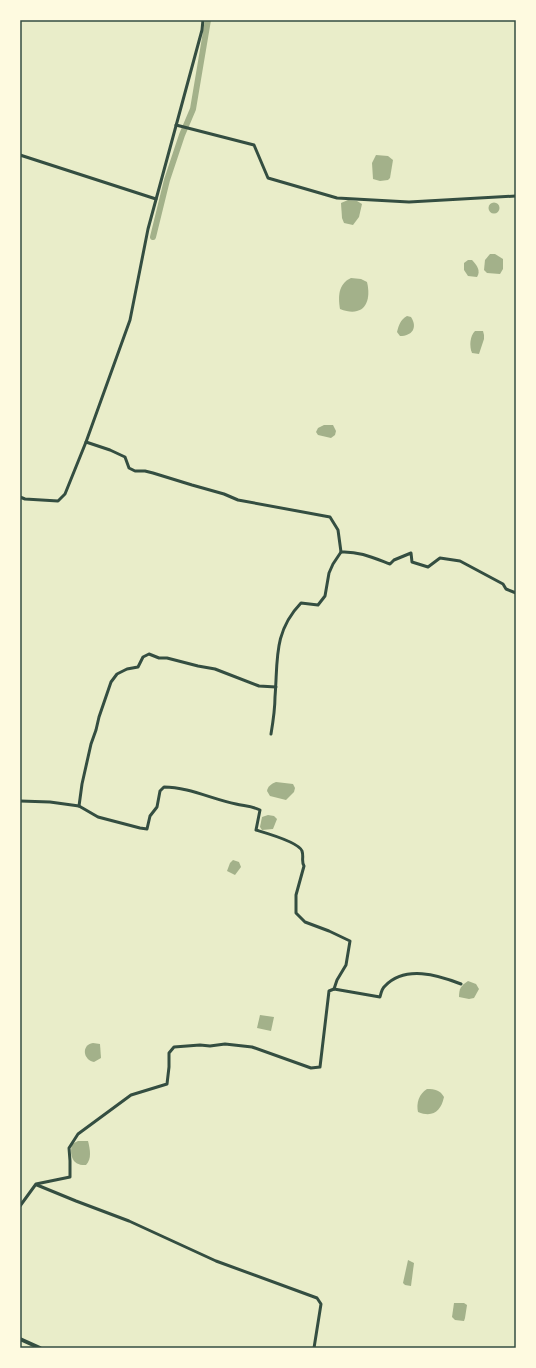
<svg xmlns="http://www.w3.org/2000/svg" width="536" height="1368" viewBox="0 0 536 1368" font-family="Arial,sans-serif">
	<rect width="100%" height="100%" fill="#e9edc9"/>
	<!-- water -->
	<g fill="#a3b18a">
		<polygon points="376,155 388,156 393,160 390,178 388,180 380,181 373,179 372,163"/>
		<polygon points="348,200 357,201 362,204 359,217 353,225 344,223 342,218 341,203"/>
		<circle cx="494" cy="208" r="5.5"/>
		<polygon points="490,254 495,254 503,259 503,269 500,274 487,273 484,270 485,260"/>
		<path d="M468,260h4c5,5 9,11 5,17l-9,-1 -4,-6v-7z"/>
		<path d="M351,278l10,1 6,3c5,21 -4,36 -27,27 -2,-12 -2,-25 11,-31z"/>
		<path d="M407,316l4,1c7,11 1,19 -11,19l-3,-4c2,-7 3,-12 10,-16z"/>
		<path d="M475,331h8l1,4v4l-5,15 -7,-1c-3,-7 -2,-17 3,-22z"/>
		<polygon points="324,425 333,425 336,431 335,435 331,438 318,435 316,432 318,428"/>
		<path d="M276,782l17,2 2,4 -1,4 -8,8 -16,-4 -3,-5c1,-5 4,-7 9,-9z"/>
		<polygon points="268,815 274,816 277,819 273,829 262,830 260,827 262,817"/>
		<polygon points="233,860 239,862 241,867 235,875 227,871 230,863"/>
		<path d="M468,981l8,3 3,5 -5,9 -5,1 -10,-2c0,-9 2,-11 9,-16z"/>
		<polygon points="260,1015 274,1017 271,1031 257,1028"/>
		<path d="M93,1043l7,1 1,14 -7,4c-11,-2 -13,-17 -1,-19z"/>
		<path d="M427,1089c8,0 13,1 17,8 -3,14 -11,21 -26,15 -2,-9 1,-18 9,-23z"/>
		<path d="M78,1141h10c2,8 4,18 -2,24 -13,1 -17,-9 -14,-21z"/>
		<polygon points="408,1260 414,1263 411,1286 405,1285 403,1283"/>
		<polygon points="454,1303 464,1303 467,1305 465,1318 464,1321 455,1320 452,1317"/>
	</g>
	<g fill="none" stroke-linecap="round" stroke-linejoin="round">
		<!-- canal -->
		<polyline stroke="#a3b18a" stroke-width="6" points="153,237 167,180 182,135 193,109 208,20"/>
		<!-- minor -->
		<g stroke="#344e41" stroke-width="3">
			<polyline points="176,125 254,145 268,178 337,198 409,202 516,196"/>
			<polyline points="20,155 156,199"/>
			<polyline points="86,442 110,450 125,457 129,468 135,471 145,471 153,473 192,485 224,494 238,500 330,517 338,530 341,552"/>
			<polyline points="20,497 25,499 58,501 65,494 86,442 130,320 148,229 202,30 203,20"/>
			<path d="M271,734c2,-12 4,-25 4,-37 3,-36 -2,-65 26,-94l17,2 7,-9 4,-23 4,-9 8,-12c18,-1 33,6 49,12l4,-4 17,-7 1,9 16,5 12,-9 20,3 43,23 3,5 10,4"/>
			<path d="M20,801l30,1 29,4 19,11 42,11 7,1 3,-13 7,-9 3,-16 4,-4c24,0 48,12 72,17 8,2 16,2 24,6l-4,20c10,3 43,12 46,21 2,6 -1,10 2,15l-8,29v18l9,9 24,9 21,10 -4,24 -9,15 -3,9"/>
			<polyline points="79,806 82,784 91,744 96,730 99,717 111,682 117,674 127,669 138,667 143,657 149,654 159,658 167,658 198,666 215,669 259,686 276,687"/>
			<polyline points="37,1185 76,1201 129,1221 216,1261 317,1298 321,1304 314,1348"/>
			<path d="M20,1206l16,-22 34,-7v-16l-1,-13 9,-14 53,-39 36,-11 2,-17v-14l5,-6 26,-2 10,1 15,-2 27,3 59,21 9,-1 9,-76 5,-2 46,8c1,-4 2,-9 5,-11 20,-21 53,-11 76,-2"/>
		</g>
		<!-- secondary -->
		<polyline stroke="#344e41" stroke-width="4" points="20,1339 40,1348"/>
	</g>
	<!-- border -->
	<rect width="536" height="1368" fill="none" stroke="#fefae0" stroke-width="42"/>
	<rect x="21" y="21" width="494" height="1326" fill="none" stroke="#344e41" stroke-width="1.5"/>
</svg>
